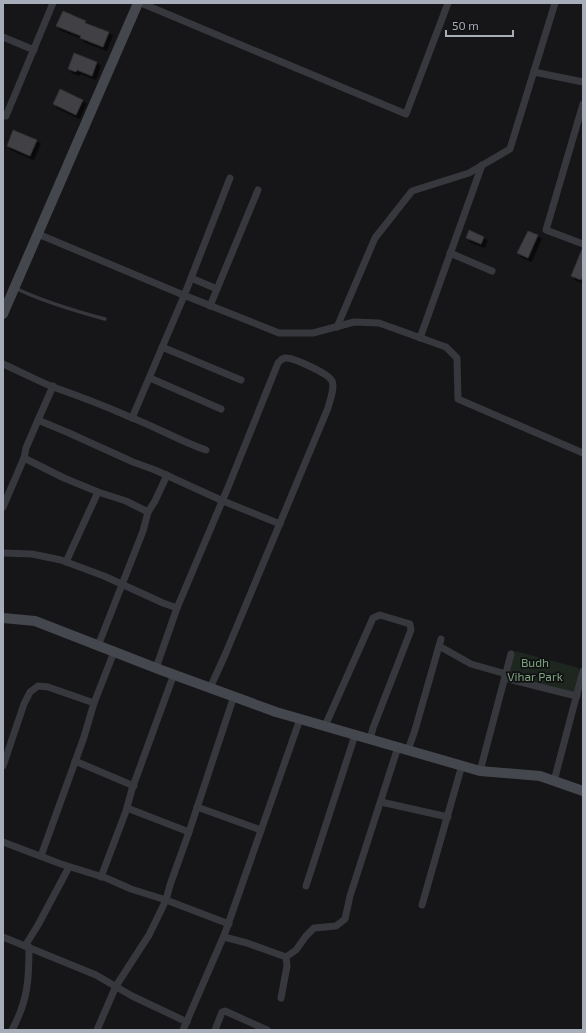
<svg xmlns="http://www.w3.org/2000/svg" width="586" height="1033" viewBox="0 0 586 1033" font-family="'Exo 2',sans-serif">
	<defs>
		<filter id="shadow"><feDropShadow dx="3.5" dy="3.5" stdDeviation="0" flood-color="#0009"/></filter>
	</defs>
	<rect width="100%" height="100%" fill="#161618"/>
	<!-- green -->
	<polygon fill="#1e271f" points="515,651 579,668 578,693 509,676"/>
	<!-- building -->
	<g fill="#404145" stroke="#303034" filter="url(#shadow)">
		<polygon points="63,11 86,21 85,23 109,32 103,47 80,38 81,36 56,26"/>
		<polygon points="74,53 97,62 92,76 77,70 76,72 68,69"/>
		<polygon points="60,89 83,100 76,115 53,104"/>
		<polygon points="13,130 37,140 30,156 7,146"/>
		<polygon points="469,230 484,237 481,244 466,238"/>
		<polygon points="528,231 538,235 528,258 517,253"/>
		<polygon points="582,249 583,249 583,275 581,280 571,276"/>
	</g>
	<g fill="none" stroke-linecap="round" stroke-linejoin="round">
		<!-- lane -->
		<path stroke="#37383d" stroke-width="3.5" d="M15,288c29,14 60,23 90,31"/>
		<!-- street -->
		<g stroke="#37383d" stroke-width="7">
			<polyline points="141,3 406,114 448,3"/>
			<polyline points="3,37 34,50"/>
			<polyline points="534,72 583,82"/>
			<polyline points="583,104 546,230 583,244"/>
			<polyline points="6,116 53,3"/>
			<polyline points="38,234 181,294 279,333 313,333 354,322 379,323 446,347 457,358 458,399 583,453"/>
			<polyline points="450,253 492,271"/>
			<polyline points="191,278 217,289"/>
			<polyline points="210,306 258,190"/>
			<polyline points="337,327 375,238 412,191 469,173 510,149 555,3"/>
			<polyline points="420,338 482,165"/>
			<polyline points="162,347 241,380"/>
			<path d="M3,364c16,7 33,16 50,23 26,9 52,19 77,30 26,10 50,24 76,33"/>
			<polyline points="150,378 221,409"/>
			<polyline points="132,418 184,296 230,178"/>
			<polyline points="38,420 53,386"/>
			<polyline points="24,458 26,448 38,420 69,433 133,462 155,470 223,501 280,524"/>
			<polyline points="3,507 24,458 64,478 98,492 126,501 148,512 143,531 98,646"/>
			<polyline points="148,512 155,501 167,475"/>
			<polyline points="3,553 32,554 61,560 104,576 163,603 177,608 156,668"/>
			<polyline points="66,562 98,492"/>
			<path d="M177,608l52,-123 49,-122c2,-2 4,-5 7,-5 8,-1 44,16 47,23 3,7 -2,19 -4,27l-103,247 -15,33"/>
			<polyline points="439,646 471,664 506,674"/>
			<polyline points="505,678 556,691 577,696"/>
			<polyline points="325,726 373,618 380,615 410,624 411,630 373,728 370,739"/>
			<polyline points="408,750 415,730 441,639"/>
			<polyline points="75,761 134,786"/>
			<polyline points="3,766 24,704 30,692 38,686 48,687 94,703"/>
			<polyline points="480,771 511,654"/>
			<polyline points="554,781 583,671"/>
			<polyline points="381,802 448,817"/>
			<polyline points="197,807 261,830"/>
			<polyline points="127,808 189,832"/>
			<polyline points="3,842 61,864 106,878 131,889 166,900 229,924"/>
			<polyline points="41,856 84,737 94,703 114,652"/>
			<polyline points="69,867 38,925 25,946 96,975 132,996 187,1022"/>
			<polyline points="101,877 126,811 132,789 174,674"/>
			<polyline points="306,886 355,735"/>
			<polyline points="422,905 462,765"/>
			<polyline points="3,937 25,946"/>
			<polyline points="224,937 247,943 286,957 296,950 306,936 314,928 336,926 345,919 350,896 398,747"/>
			<polyline points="281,998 287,966 286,957"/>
			<path d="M12,1030c16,-30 17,-50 17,-83"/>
			<polyline points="97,1030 116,986 149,935 166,900 170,885 189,832 234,696"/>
			<polyline points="183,1030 225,933 300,719"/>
			<polyline points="215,1030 222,1012 225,1011 267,1030"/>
		</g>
		<!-- secondary -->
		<g stroke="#45474e" stroke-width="10">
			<polyline points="3,314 138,3"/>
			<polyline points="3,618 35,621 161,670 276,712 480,771 540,776 583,791"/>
		</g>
	</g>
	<g text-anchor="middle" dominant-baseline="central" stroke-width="3.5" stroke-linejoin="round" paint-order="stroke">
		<!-- park labels -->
		<g font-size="12" fill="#7da57e" stroke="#111113">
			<text x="535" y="662">Budh<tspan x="535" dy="14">Vihar Park</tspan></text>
		</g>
	</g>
	<!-- border -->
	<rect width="586" height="1033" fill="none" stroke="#a7adb9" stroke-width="8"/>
	<!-- scale -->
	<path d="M446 30v6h67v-6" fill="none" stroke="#a7adb9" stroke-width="2"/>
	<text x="452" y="30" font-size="12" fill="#a7adb9" stroke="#111113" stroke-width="3" paint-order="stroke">50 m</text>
</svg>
